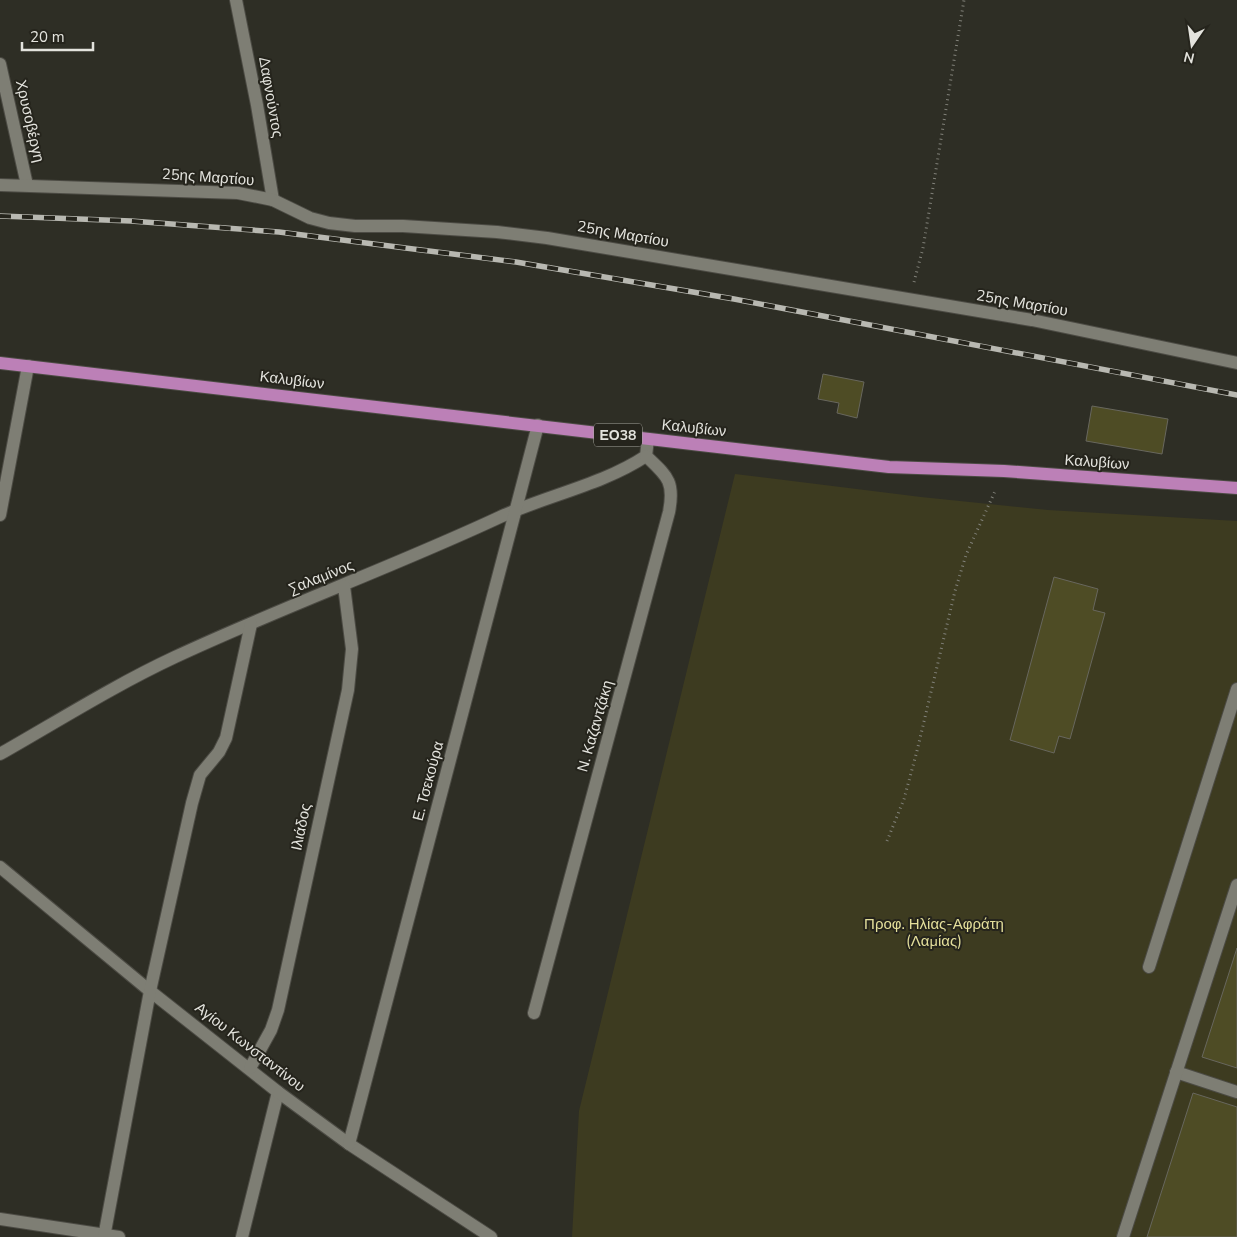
<svg xmlns="http://www.w3.org/2000/svg" width="1237" height="1237" viewBox="0 0 1237 1237" font-family="'Nunito Sans',sans-serif">
	<rect width="100%" height="100%" fill="#2e2e25"/>
	<!-- green -->
	<polygon fill="#3d3b20" points="735,474 921,497 1048,510 1237,521 1237,1237 572,1237 579,1111"/>
	<!-- building -->
	<g fill="#4e4c25" stroke="#68675e">
		<polygon points="823,374 864,382 857,418 837,413 839,403 818,399"/>
		<polygon points="1092,406 1168,419 1162,454 1086,441"/>
		<polygon points="1054,577 1098,589 1093,610 1105,613 1070,739 1059,736 1054,753 1010,740"/>
		<polygon points="1237,948 1237,1068 1202,1057"/>
		<polygon points="1193,1093 1237,1107 1237,1237 1147,1237"/>
	</g>
	<g fill="none" stroke-linecap="round" stroke-linejoin="round">
		<defs>
			<g id="service">
				<polyline points="1149,967 1237,689"/>
				<polyline points="1176,1072 1237,1092"/>
				<polyline points="242,1237 278,1092"/>
				<polyline points="1123,1237 1237,885"/>
			</g>
			<g id="minor">
				<polyline points="236,0 257,105 273,200"/>
				<polyline points="0,64 27,185"/>
				<polyline points="0,185 238,193 273,200 310,218 329,223 355,226 403,226 497,232 547,238 1032,320 1237,363"/>
				<polyline points="0,515 28,366"/>
				<path d="M0,754c58,-33 115,-69 175,-97 107,-50 218,-90 325,-140 48,-22 102,-32 146,-61l2,-17"/>
				<polyline points="0,867 150,991 278,1092 349,1144 491,1237"/>
				<path d="M534,1013l135,-501c6,-31 -2,-36 -23,-56"/>
				<polyline points="250,1068 271,1030 278,1010 348,690 352,649 344,586"/>
				<polyline points="349,1144 538,425"/>
				<polyline points="0,1219 119,1237"/>
				<polyline points="104,1237 150,991 192,803 200,775 219,752 226,738 251,624"/>
			</g>
			<polyline id="primary" points="0,363 889,467 1004,471 1237,488"/>
		</defs>
		<!-- service casing -->
		<use href="#service" stroke="#4c4b44" stroke-width="14"/>
		<!-- minor casing -->
		<use href="#minor" stroke="#4c4b44" stroke-width="14"/>
		<!-- primary casing -->
		<use href="#primary" stroke="#4c4b44" stroke-width="14"/>
		<!-- path -->
		<g stroke="#818179" stroke-width="3" stroke-dasharray="1 4" stroke-linecap="butt">
			<polyline points="914,282 923,248 964,0"/>
			<polyline points="887,841 904,799 917,751 955,591 966,555 996,489"/>
		</g>
		<!-- service -->
		<use href="#service" stroke="#7e7e74" stroke-width="12"/>
		<!-- minor -->
		<use href="#minor" stroke="#7e7e74" stroke-width="12"/>
		<!-- primary -->
		<use href="#primary" stroke="#bc80b7" stroke-width="12"/>
		<defs>
			<polyline id="rail" points="0,216 131,221 279,232 516,262 734,299 1237,395"/>
		</defs>
		<!-- rail casing -->
		<use href="#rail" stroke="#b8b8b1" stroke-width="5.5"/>
		<!-- rail -->
		<use href="#rail" stroke="#25241c" stroke-width="4" stroke-dasharray="11" stroke-linecap="butt"/>
	</g>
	<g text-anchor="middle" dominant-baseline="central" stroke-width="4" stroke-linejoin="round" paint-order="stroke">
		<!-- shield labels -->
		<rect fill="#25241c" stroke="#aaaaa3" stroke-width="1" x="594" y="423.5" width="48" height="23" rx="4"/>
		<g font-size="14" font-weight="bold" fill="#e3e3dd">
			<text x="618" y="435">ΕΟ38</text>
		</g>
		<!-- street labels -->
		<g font-size="15" fill="#e3e3dd" stroke="#25241c">
			<text transform="translate(271 97) rotate(80)">Δαφνούντος</text>
			<text transform="translate(30 121) rotate(77)">Χρυσοβέργη</text>
			<text transform="translate(208 177) rotate(4)">25ης Μαρτίου</text>
			<text transform="translate(623 234) rotate(10)">25ης Μαρτίου</text>
			<text transform="translate(1022 303) rotate(10)">25ης Μαρτίου</text>
			<text transform="translate(292 380) rotate(7)">Καλυβίων</text>
			<text transform="translate(694 428) rotate(6)">Καλυβίων</text>
			<text transform="translate(1097 462) rotate(4)">Καλυβίων</text>
			<text transform="translate(321 577) rotate(-22)">Σαλαμίνος</text>
			<text transform="translate(595 726) rotate(-74)">Ν. Καζαντζάκη</text>
			<text transform="translate(428 781) rotate(-75)">Ε. Τσεκούρα</text>
			<text transform="translate(301 827) rotate(-78)">Ιλιάδος</text>
			<text transform="translate(250 1047) rotate(38)">Αγίου Κωνσταντίνου</text>
		</g>
		<!-- park labels -->
		<g font-size="15" fill="#e4df9b" stroke="#25241c">
			<text x="934" y="924">Προφ. Ηλίας-Αφράτη<tspan x="934" dy="17">(Λαμίας)</tspan></text>
		</g>
	</g>
	<!-- north arrow -->
	<g transform="translate(1192 45) rotate(193)" stroke="#25241c" stroke-width="4" paint-order="stroke">
	<path d="M0-4L9 19L0 12L-9 19Z" fill="#e3e3dd"/>
	<text y="-8" font-size="14" font-weight="bold" text-anchor="middle" fill="#e3e3dd">N</text>
	</g>
	<!-- scale -->
	<path d="M22 42v8h71v-8" fill="none" stroke="#e3e3dd" stroke-width="2.5"/>
	<text x="30" y="42" font-size="15" fill="#e3e3dd" stroke="#25241c" stroke-width="4" paint-order="stroke">20 m</text>
</svg>
